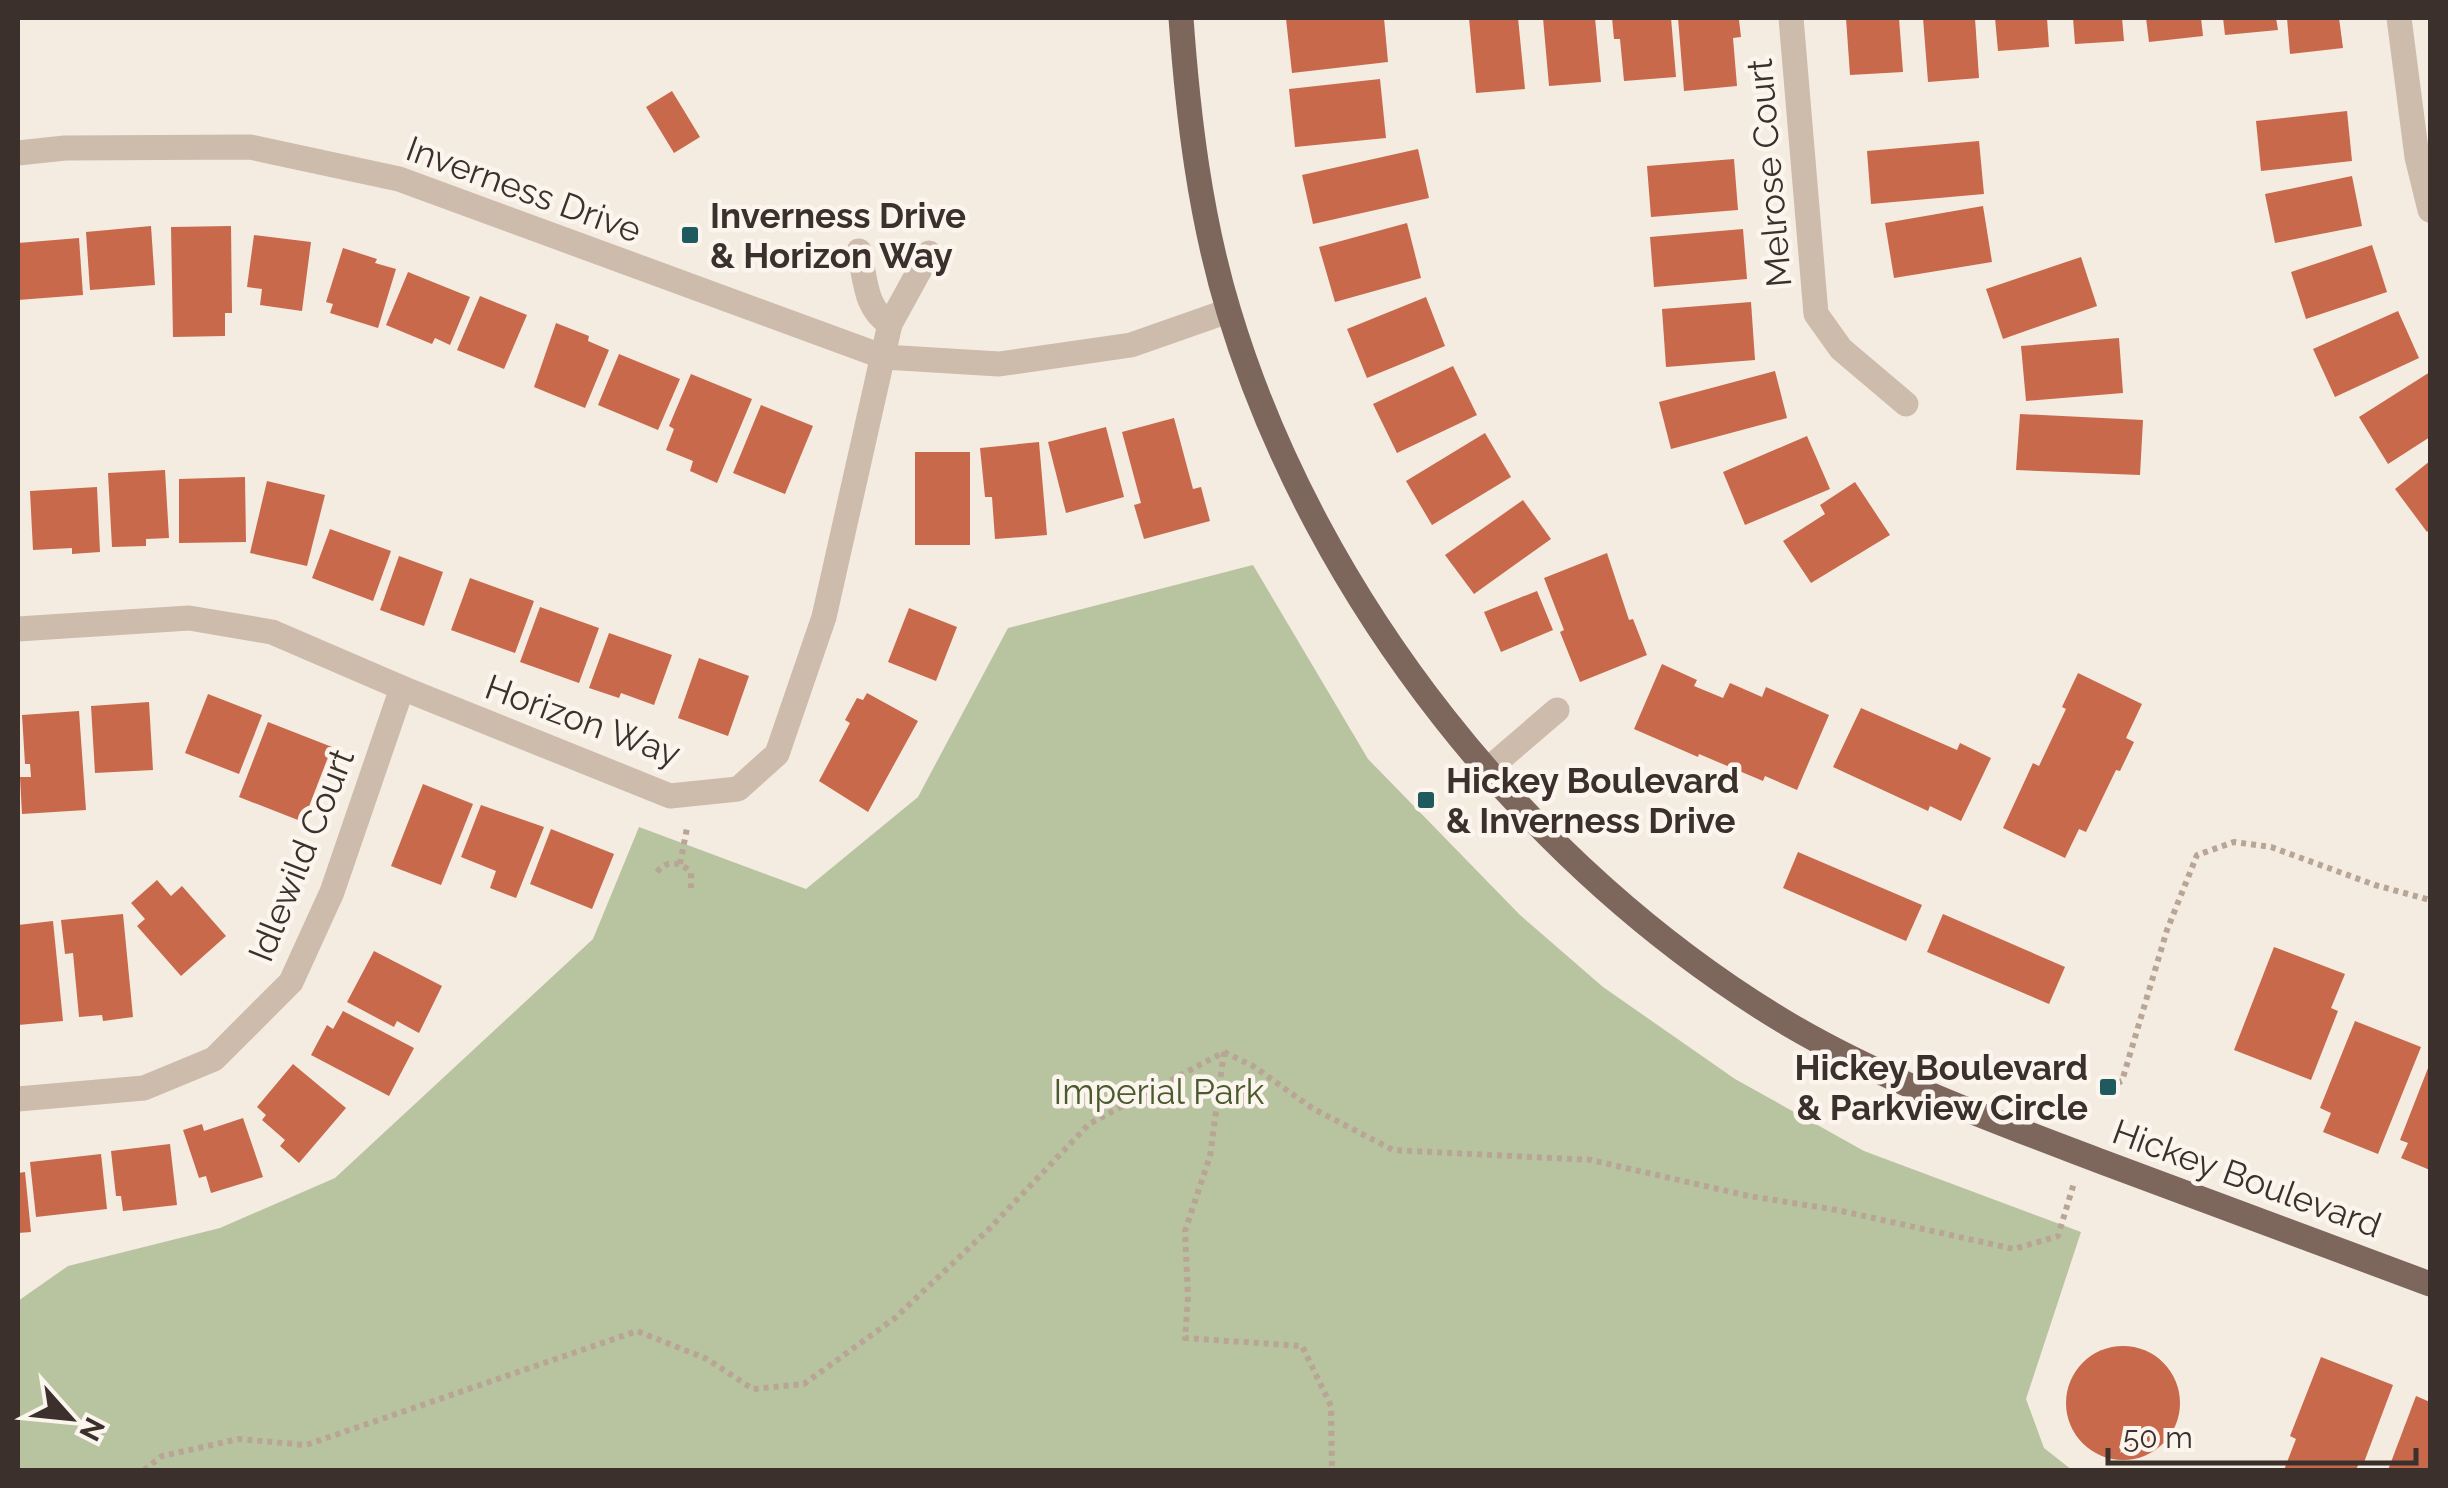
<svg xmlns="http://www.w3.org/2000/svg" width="2448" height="1488" viewBox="0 0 2448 1488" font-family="Raleway,sans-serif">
	<rect width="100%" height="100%" fill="#f4ebe1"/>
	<!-- green -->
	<polygon fill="#b8c4a0" points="1253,565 1368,759 1520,915 1603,987 1735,1079 1864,1151 2081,1232 2026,1399 2044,1448 2072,1470 18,1470 18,1301 68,1266 220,1228 335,1178 593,939 639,827 806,889 918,797 1008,628"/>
	<!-- building -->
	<g fill="#c8694b">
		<polygon points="1384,18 1388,62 1292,73 1286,19"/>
		<polygon points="1469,18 1518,18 1525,89 1476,93"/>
		<polygon points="1543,18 1595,18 1601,82 1549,86"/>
		<polygon points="1612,18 1671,18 1676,77 1624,81 1620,39 1614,39"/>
		<polygon points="1678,18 1739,20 1741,37 1733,38 1737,86 1684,91"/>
		<polygon points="1846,18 1899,18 1903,72 1850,75"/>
		<polygon points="1923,18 1975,18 1979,78 1928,82"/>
		<polygon points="1995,18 2047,18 2049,47 1998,51"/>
		<polygon points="2073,18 2122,18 2124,41 2075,44"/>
		<polygon points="2146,18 2201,18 2203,36 2149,42"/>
		<polygon points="2223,18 2276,18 2278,30 2225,35"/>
		<polygon points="2287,18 2339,18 2343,48 2290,54"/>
		<polygon points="1380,79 1386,138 1295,147 1289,89"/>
		<polygon points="672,91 700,137 674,153 646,107"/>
		<polygon points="2347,111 2352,161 2261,171 2256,121"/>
		<polygon points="1979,141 1984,194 1871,204 1867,151"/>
		<polygon points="1418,149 1429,198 1313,224 1302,175"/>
		<polygon points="1734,159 1738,210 1651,217 1647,166"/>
		<polygon points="2352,176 2362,226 2275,243 2265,194"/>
		<polygon points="1983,206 1992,262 1894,278 1885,223"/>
		<polygon points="1407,223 1421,278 1335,302 1319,247"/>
		<polygon points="151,226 155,285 90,290 86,232"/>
		<polygon points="231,226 232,313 225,313 225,336 173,337 171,227"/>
		<polygon points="1743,229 1747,279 1654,287 1650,237"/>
		<polygon points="254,235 311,242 302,311 260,305 262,289 247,287"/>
		<polygon points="79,238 83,295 18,300 18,243"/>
		<polygon points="2372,245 2387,292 2306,319 2291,272"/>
		<polygon points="343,248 377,259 375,263 396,269 378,328 330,313 333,304 326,302"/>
		<polygon points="2081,257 2097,306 2003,339 1986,289"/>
		<polygon points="408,272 470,297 450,345 435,338 432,344 386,325"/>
		<polygon points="480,296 527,315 504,369 457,350"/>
		<polygon points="1426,297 1445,346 1367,378 1347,329"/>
		<polygon points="1751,302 1755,360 1666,367 1662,309"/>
		<polygon points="2398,311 2419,358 2335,397 2313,349"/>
		<polygon points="556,323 589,336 588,341 609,350 585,408 534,387"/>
		<polygon points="2119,338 2123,393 2026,401 2021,346"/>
		<polygon points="619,354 680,379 658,430 598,405"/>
		<polygon points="1453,366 1477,415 1397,453 1373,404"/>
		<polygon points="1775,371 1787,418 1671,449 1659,402"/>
		<polygon points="2430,372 2430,437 2388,464 2359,417"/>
		<polygon points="691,374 752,399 717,483 690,471 693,461 666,450 674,429 669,426"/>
		<polygon points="761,405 813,426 785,494 733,473"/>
		<polygon points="2020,414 2143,420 2140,475 2016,470"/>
		<polygon points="1174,418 1193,489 1201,487 1210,521 1144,539 1134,505 1141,503 1122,432"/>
		<polygon points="1106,427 1124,497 1066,513 1048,442"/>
		<polygon points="1485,433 1511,477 1432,525 1406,481"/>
		<polygon points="1807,436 1830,489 1745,525 1723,472"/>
		<polygon points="1039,442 1047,535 995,539 992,497 985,497 980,448"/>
		<rect x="915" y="452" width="55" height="93"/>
		<polygon points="2430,461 2430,529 2427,532 2395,489"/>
		<polygon points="165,470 169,538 146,539 146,546 112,547 108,473"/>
		<polygon points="245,477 246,542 179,543 179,479"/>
		<polygon points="267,481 325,495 307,566 250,553"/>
		<polygon points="1855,482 1890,535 1811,583 1783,541 1825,514 1820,505"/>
		<polygon points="97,487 100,552 72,554 72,548 33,550 30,491"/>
		<polygon points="1523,500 1551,539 1474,594 1445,555"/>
		<polygon points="330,529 391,551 373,601 312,578"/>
		<polygon points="1607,553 1629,620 1633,619 1647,655 1580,682 1560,632 1564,630 1544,578"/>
		<polygon points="399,556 443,572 424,626 380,610"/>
		<polygon points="470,578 534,601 515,653 451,630"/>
		<polygon points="1537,591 1553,630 1501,652 1484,612"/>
		<polygon points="540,607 599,628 579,683 520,662"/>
		<polygon points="909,608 957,627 936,681 888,662"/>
		<polygon points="609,633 672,655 654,705 621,693 619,698 589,688"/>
		<polygon points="699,658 749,676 728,736 678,718"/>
		<polygon points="1662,664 1697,680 1694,686 1723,698 1730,683 1762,697 1766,687 1829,715 1797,790 1765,776 1763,781 1699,754 1698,757 1634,729"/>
		<polygon points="2078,673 2142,704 2126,738 2134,742 2120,771 2116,770 2086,832 2079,829 2065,858 2003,828 2033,763 2039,766 2066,709 2062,707"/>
		<polygon points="867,693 918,721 868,812 819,781 850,723 845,720 857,698 863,700"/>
		<polygon points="208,694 262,715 239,774 185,753"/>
		<polygon points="149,702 153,770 95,773 91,706"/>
		<polygon points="1861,708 1957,750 1960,743 1991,758 1961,821 1930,806 1928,811 1833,767"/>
		<polygon points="79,711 86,810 22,814 20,777 31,777 30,764 25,764 22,715"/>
		<polygon points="268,722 332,747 303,822 239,797"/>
		<polygon points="423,784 473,804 441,885 391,866"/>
		<polygon points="481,805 544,827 516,898 490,888 496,871 461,857"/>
		<polygon points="551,829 614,854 592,909 530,884"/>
		<polygon points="1798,852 1922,905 1906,941 1783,888"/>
		<polygon points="157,880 171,896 182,886 226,936 181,976 137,926 145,919 131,903"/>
		<polygon points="123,914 133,1017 103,1021 102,1015 79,1017 73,953 65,954 61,920"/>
		<polygon points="1943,914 2065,967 2049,1004 1927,952"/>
		<polygon points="53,921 63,1021 18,1025 18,925"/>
		<polygon points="2274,947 2345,974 2331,1008 2338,1011 2311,1080 2234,1050"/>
		<polygon points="374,951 442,986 419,1033 397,1021 394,1027 347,1002"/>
		<polygon points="343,1011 414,1048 389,1096 311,1055 327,1025 333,1029"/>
		<polygon points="2355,1021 2421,1047 2378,1154 2323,1132 2331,1113 2320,1108"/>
		<polygon points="2430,1063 2430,1170 2401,1158 2408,1143 2400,1140"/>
		<polygon points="293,1064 346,1108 299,1163 280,1146 285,1140 262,1120 266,1115 257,1107"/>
		<polygon points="243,1118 263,1177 211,1193 206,1176 199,1178 183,1130 202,1124 204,1131"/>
		<polygon points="170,1144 177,1205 123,1211 121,1196 116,1196 111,1151"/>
		<polygon points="101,1154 107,1209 36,1217 30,1162"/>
		<polygon points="25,1172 31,1232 18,1233 18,1173"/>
		<circle cx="2123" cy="1403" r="57"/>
		<polygon points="2321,1357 2393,1385 2363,1465 2359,1463 2356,1470 2284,1470 2296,1439 2290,1436"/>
		<polygon points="2416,1396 2430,1402 2430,1470 2388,1470"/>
	</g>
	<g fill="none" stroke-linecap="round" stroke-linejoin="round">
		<!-- path -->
		<g stroke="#b9a596" stroke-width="6" stroke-dasharray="5 5" stroke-linecap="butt">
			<polyline points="680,864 687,828"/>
			<path d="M657,872c10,-13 25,-10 34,1v15"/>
			<polyline points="1224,1052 1253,1066 1312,1108 1393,1150 1591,1160 1749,1196 1837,1210 2014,1249 2058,1236 2074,1183"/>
			<polyline points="1224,1052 1210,1156 1185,1231 1188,1297 1185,1338 1302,1346 1331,1406 1332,1470"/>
			<polyline points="2108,1087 2122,1081 2167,930 2197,855 2234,842 2271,847 2375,885 2430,900"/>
			<polyline points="144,1470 162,1456 239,1439 306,1445 637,1331 707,1359 753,1389 804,1384 895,1318 989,1229 1089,1124 1224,1052"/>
		</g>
		<!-- minor -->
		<g stroke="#cdbbac" stroke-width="25">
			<polyline points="1791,18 1816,314 1841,349 1906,404"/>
			<polyline points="2399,18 2417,157 2430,210"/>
			<polyline points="18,153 65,148 250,147 399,179 884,357 999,364 1131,345 1228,311"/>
			<path d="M859,251c7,28 5,57 31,73"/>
			<polyline points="18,629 189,618 272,632 402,688 670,796 738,789 777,754 824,617 890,324 929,253"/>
			<polyline points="1486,771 1557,710"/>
			<polyline points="18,1099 144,1088 214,1059 291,982 332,892 402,688"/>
		</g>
		<!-- major -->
		<path stroke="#7d675c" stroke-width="25" d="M1181,18c7,98 19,199 48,294 87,288 301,558 559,712 97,57 204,96 309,136 111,41 222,83 333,124"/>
	</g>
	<!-- markers -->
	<g fill="#1f5a5e" stroke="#fbf5ee" stroke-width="4">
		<rect x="680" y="225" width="20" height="20" rx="5"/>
		<rect x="1416" y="790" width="20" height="20" rx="5"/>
		<rect x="2098" y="1077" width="20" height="20" rx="5"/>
	</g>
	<g text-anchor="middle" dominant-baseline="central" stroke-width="9" stroke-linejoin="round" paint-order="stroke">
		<!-- street labels -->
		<g font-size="35" fill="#3b302b" stroke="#fbf5ee">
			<text transform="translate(1769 173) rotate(-95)">Melrose Court</text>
			<text transform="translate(524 189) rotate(20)">Inverness Drive</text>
			<text transform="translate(583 720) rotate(20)">Horizon Way</text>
			<text transform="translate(301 855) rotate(-68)">Idlewild Court</text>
			<text transform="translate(2247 1178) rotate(20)">Hickey Boulevard</text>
		</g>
		<!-- poi labels -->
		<g font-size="35" font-weight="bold" fill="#3b302b" stroke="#fbf5ee" text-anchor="start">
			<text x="710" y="215">Inverness Drive<tspan x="710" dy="40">&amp; Horizon Way</tspan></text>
			<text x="1446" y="780">Hickey Boulevard<tspan x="1446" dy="40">&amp; Inverness Drive</tspan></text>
			<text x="2088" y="1067" text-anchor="end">Hickey Boulevard<tspan x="2088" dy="40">&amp; Parkview Circle</tspan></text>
		</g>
		<!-- park labels -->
		<g font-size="35" fill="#4a5a2e" stroke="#fbf5ee">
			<text x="1159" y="1091">Imperial Park</text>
		</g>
	</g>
	<!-- border -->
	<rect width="2448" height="1488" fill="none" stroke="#3b302b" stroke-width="40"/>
	<!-- north arrow -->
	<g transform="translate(70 1418) rotate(117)" stroke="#fbf5ee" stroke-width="8" paint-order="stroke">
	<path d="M0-8L18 38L0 25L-18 38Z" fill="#3b302b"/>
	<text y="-15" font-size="28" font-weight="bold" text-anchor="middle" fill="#3b302b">N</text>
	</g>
	<!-- scale -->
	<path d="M2108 1448v15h308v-15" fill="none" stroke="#3b302b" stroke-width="5"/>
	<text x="2123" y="1448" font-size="30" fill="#3b302b" stroke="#fbf5ee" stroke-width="8" paint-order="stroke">50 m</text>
</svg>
